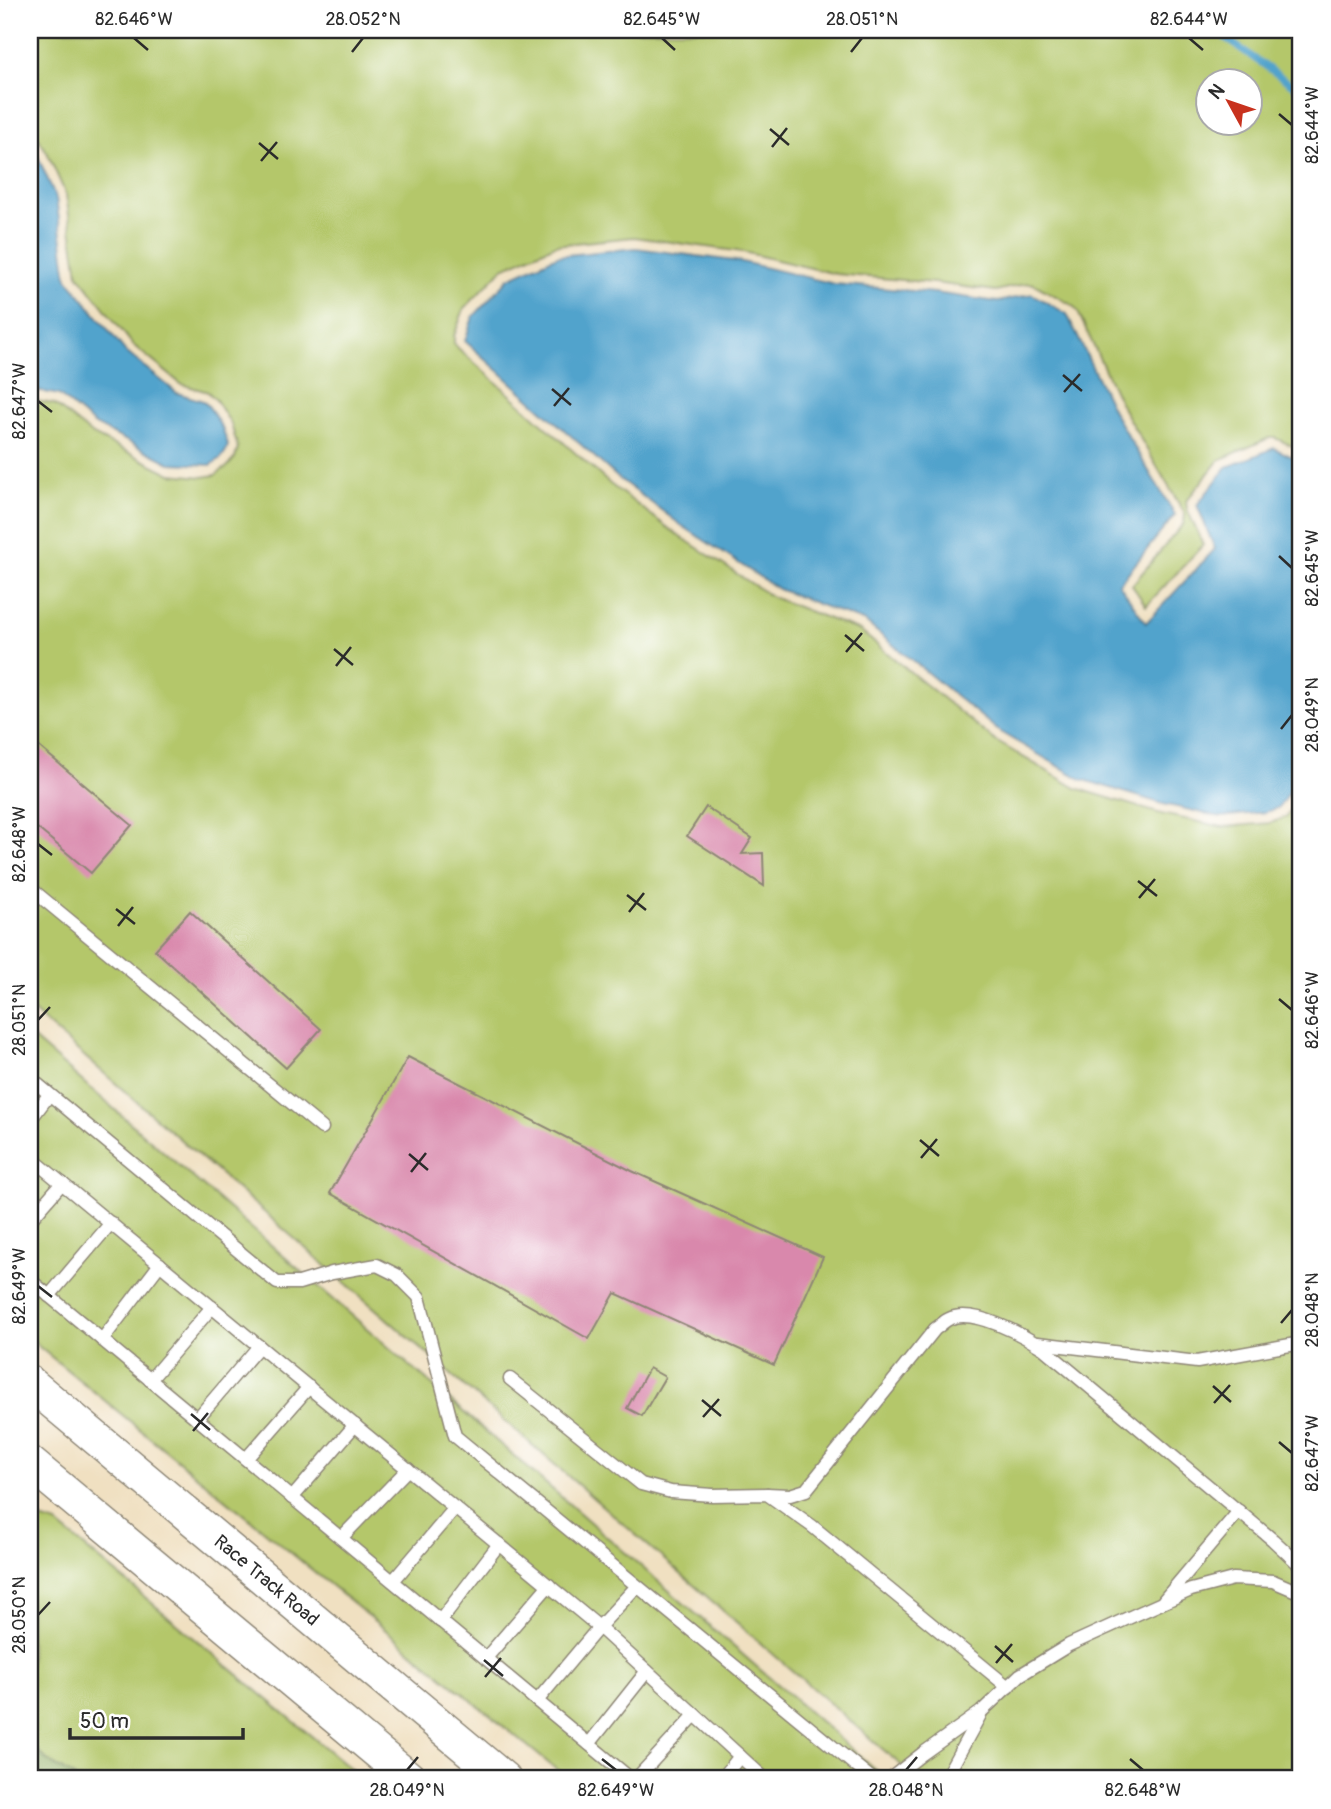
<svg xmlns="http://www.w3.org/2000/svg" width="1331" height="1809" viewBox="0 0 1331 1809" font-family="Pangolin,sans-serif">
	<rect width="100%" height="100%" fill="#fff"/>
	<filter id="ink" filterUnits="userSpaceOnUse"><feTurbulence type="fractalNoise" baseFrequency=".0143" numOctaves="2"/><feDisplacementMap in="SourceGraphic" scale="14" xChannelSelector="R" yChannelSelector="G"/><feConvolveMatrix kernelMatrix="1 2 1 2 8 2 1 2 1" color-interpolation-filters="sRGB"/></filter>
	<filter id="wash" filterUnits="userSpaceOnUse"><feTurbulence type="fractalNoise" baseFrequency=".00686" numOctaves="4" result="noise"/><feDisplacementMap in="SourceGraphic" scale="28" xChannelSelector="R" yChannelSelector="G"/><feGaussianBlur stdDeviation="1.57" result="paint"/><feColorMatrix in="noise" values="0 0 0 0 0 0 0 0 0 0 0 0 0 0 0 0 0 1.4 0 .05"/><feComposite in="paint" operator="in"/></filter>
	<g filter="url(#wash)">
		<rect width="100%" height="100%" fill="#f0e0c1"/>
		<!-- green -->
		<g fill="#b4c76b" stroke="#70794b" stroke-width="2" fill-rule="evenodd">
			<path d="M30,30h1271v420l-26,-12h-6l-50,22 -33,41 1,8 16,36 -57,61 -14,-21 52,-62 1,-9 -62,-105 -46,-99 -5,-5 -38,-21 -6,-1 -32,8 -62,-8 -98,-9 -93,-22 -109,-15 -79,8 -52,23 -39,41 -10,27v7l4,5 152,136 65,49 97,64 88,34 134,109 82,48 85,26 62,13 48,-4 15,-6 15,-21v983h-384l-887,-770v-609l24,4 37,30 80,40 32,3 12,-2 12,-8 8,-9 3,-10 -7,-24 -15,-24 -8,-8 -27,-8 -48,-39 -55,-71 -12,-79 -19,-43 -17,-26zM1208,80h42v42h-42z"/>
			<polygon points="30,1036 886,1779 568,1779 38,1346 30,1336"/>
			<polygon points="30,1516 57,1524 363,1779 77,1779 48,1761 30,1744"/>
		</g>
		<!-- forest -->
		<polygon fill="#8fac5f" stroke="#5d6c45" stroke-width="2" points="30,1744 48,1761 77,1779 30,1779"/>
		<!-- water -->
		<g fill="#51a3cc" stroke="#3e677c" stroke-width="2">
			<polygon points="30,144 38,157 56,198 67,278 126,352 177,393 203,401 209,407 222,428 228,445 226,451 221,458 211,465 170,463 95,425 59,395 30,389"/>
			<polygon points="636,248 742,262 835,284 935,293 998,302 1032,294 1067,314 1114,413 1175,515 1119,584 1146,623 1215,549 1197,505 1227,467 1274,448 1301,461 1301,782 1297,782 1278,808 1266,812 1221,817 1163,804 1081,779 1000,732 865,622 778,589 681,525 617,477 465,341 473,317 509,278 557,256"/>
		</g>
		<g fill="none" stroke-linecap="round" stroke-linejoin="round">
			<!-- stream -->
			<polyline stroke="#51a3cc" stroke-width="7" points="1214,30 1301,91"/>
		</g>
		<g id="blocks">
			<!-- building -->
			<g fill="#d988ac">
				<polygon points="30,739 132,825 91,873 30,822"/>
				<polygon points="706,807 752,838 742,854 763,853 764,886 687,836"/>
				<polygon points="190,911 321,1029 286,1068 155,950"/>
				<polygon points="408,1057 632,1171 823,1257 774,1365 615,1293 589,1339 330,1193"/>
				<polygon points="649,1368 665,1377 642,1416 627,1408"/>
			</g>
		</g>
	</g>
	<g filter="url(#ink)">
		<use href="#blocks" fill-opacity="0" stroke="#8e8676" stroke-width="2"/>
		<g fill="none" stroke-linecap="round" stroke-linejoin="round">
			<defs>
				<g id="service">
					<polyline points="30,888 322,1128"/>
					<polyline points="30,1078 277,1283 299,1283 332,1273 377,1265 397,1275 419,1297 455,1436 872,1779"/>
					<polyline points="30,1120 49,1095"/>
					<polyline points="30,1157 599,1627 537,1701"/>
					<polyline points="30,1220 62,1183"/>
					<polyline points="30,1280 631,1779"/>
					<polyline points="49,1296 111,1223"/>
					<polyline points="102,1340 160,1264"/>
					<polyline points="1038,1343 1197,1362 1301,1343"/>
					<polyline points="510,1379 641,1484 671,1492 712,1495 767,1494 812,1526 1008,1687"/>
					<polyline points="150,1380 212,1307"/>
					<polyline points="197,1419 259,1346"/>
					<polyline points="246,1459 309,1387"/>
					<path d="M767,1494l23,1 16,-5 129,-161c5,-3 9,-8 14,-10 24,-12 74,16 94,29l230,192 28,26"/>
					<polyline points="292,1498 355,1425"/>
					<polyline points="341,1538 408,1469"/>
					<polyline points="393,1581 455,1508"/>
					<polyline points="637,1586 599,1627 765,1779"/>
					<polyline points="1164,1600 1239,1511"/>
					<polyline points="440,1621 499,1544"/>
					<polyline points="486,1658 549,1585"/>
					<polyline points="589,1744 647,1671"/>
					<polyline points="636,1779 695,1715"/>
					<polyline points="722,1779 740,1756"/>
					<polyline points="890,1779 922,1754 981,1712 1020,1675 1069,1645 1137,1614 1191,1590 1233,1579 1273,1581 1301,1593"/>
					<polyline points="945,1779 980,1715"/>
				</g>
				<g id="secondary">
					<path id="s1" d="M30,1383l474,396"/>
					<polyline points="30,1463 410,1779"/>
				</g>
			</defs>
			<!-- service casing -->
			<use href="#service" stroke="#8e8676" stroke-width="15"/>
			<!-- secondary casing -->
			<use href="#secondary" stroke="#8e8676" stroke-width="36"/>
			<!-- service -->
			<use href="#service" stroke="#fff" stroke-width="12"/>
			<!-- secondary -->
			<use href="#secondary" stroke="#fff" stroke-width="33"/>
		</g>
	</g>
	<!-- ticks -->
	<path fill="none" stroke="#2b2b2b" stroke-width="2.5" d="M134,38l14,12M662,38l13,12M1189,38l14,12M352,52l11,-14M851,52l11,-14M1279,114l13,11M770,129l19,16M259,143l19,16M772,147l15,-19M261,161l16,-19M1063,375l19,16M552,389l19,16M1064,392l16,-18M38,401l14,11M554,406l15,-18M1279,556l13,12M845,635l19,16M334,649l19,16M846,652l16,-19M336,666l15,-19M1281,729l11,-14M38,844l14,11M1138,881l19,15M627,895l19,15M1139,898l16,-19M116,909l19,15M629,912l15,-19M118,926l15,-19M1279,999l13,11M38,1020l12,-13M920,1140l19,16M409,1154l19,16M921,1158l16,-19M411,1172l15,-19M38,1286l14,11M1281,1323l11,-13M1213,1386l18,16M702,1400l19,16M1214,1403l16,-18M191,1414l19,16M703,1417l16,-18M193,1431l15,-18M1279,1442l13,11M38,1615l12,-13M995,1646l18,16M484,1660l19,16M996,1663l16,-19M485,1677l16,-19M602,1759l14,11M1130,1759l13,11M407,1770l11,-13M906,1770l11,-13"/>
	<g text-anchor="middle" dominant-baseline="central" stroke-width="6" stroke-linejoin="round" paint-order="stroke">
		<!-- street labels -->
		<g font-size="19" fill="#2b2b2b" stroke="#fff">
			<text stroke="none"><textPath href="#s1" startOffset="308">Race Track Road</textPath></text>
		</g>
	</g>
	<!-- margin -->
	<rect width="1331" height="1809" fill="none" stroke="#fff" stroke-width="77"/>
	<!-- north arrow -->
	<g transform="translate(1229 102) rotate(310)"><circle r="33" fill="#ffffff" stroke="#aaaaaa" stroke-width="2"/>
	<path d="M0-5L12 26L0 18L-12 26Z" fill="#c8321e"/>
	<text y="-10" font-size="19" font-weight="bold" text-anchor="middle" fill="#2b2b2b">N</text>
	</g>
	<!-- scale -->
	<path d="M70 1728v10h173v-10" fill="none" stroke="#2b2b2b" stroke-width="3.5"/>
	<text x="80" y="1728" font-size="21" fill="#2b2b2b" stroke="#ffffff" stroke-width="5" paint-order="stroke">50 m</text>
	<rect x="38" y="38" width="1254" height="1732" fill="none" stroke="#2b2b2b" stroke-width="2.5"/>
	<g font-size="18" text-anchor="middle" fill="#2b2b2b">
		<text x="134" y="25">82.646°W</text>
		<text x="363" y="25">28.052°N</text>
		<text x="662" y="25">82.645°W</text>
		<text x="862" y="25">28.051°N</text>
		<text x="1189" y="25">82.644°W</text>
		<text transform="translate(1312 125) rotate(-90)" y="6">82.644°W</text>
		<text transform="translate(19 401) rotate(-90)" y="6">82.647°W</text>
		<text transform="translate(1312 568) rotate(-90)" y="6">82.645°W</text>
		<text transform="translate(1312 715) rotate(-90)" y="6">28.049°N</text>
		<text transform="translate(19 844) rotate(-90)" y="6">82.648°W</text>
		<text transform="translate(1312 1010) rotate(-90)" y="6">82.646°W</text>
		<text transform="translate(19 1020) rotate(-90)" y="6">28.051°N</text>
		<text transform="translate(19 1286) rotate(-90)" y="6">82.649°W</text>
		<text transform="translate(1312 1310) rotate(-90)" y="6">28.048°N</text>
		<text transform="translate(1312 1453) rotate(-90)" y="6">82.647°W</text>
		<text transform="translate(19 1615) rotate(-90)" y="6">28.050°N</text>
		<text x="407" y="1796">28.049°N</text>
		<text x="616" y="1796">82.649°W</text>
		<text x="906" y="1796">28.048°N</text>
		<text x="1143" y="1796">82.648°W</text>
	</g>
</svg>
